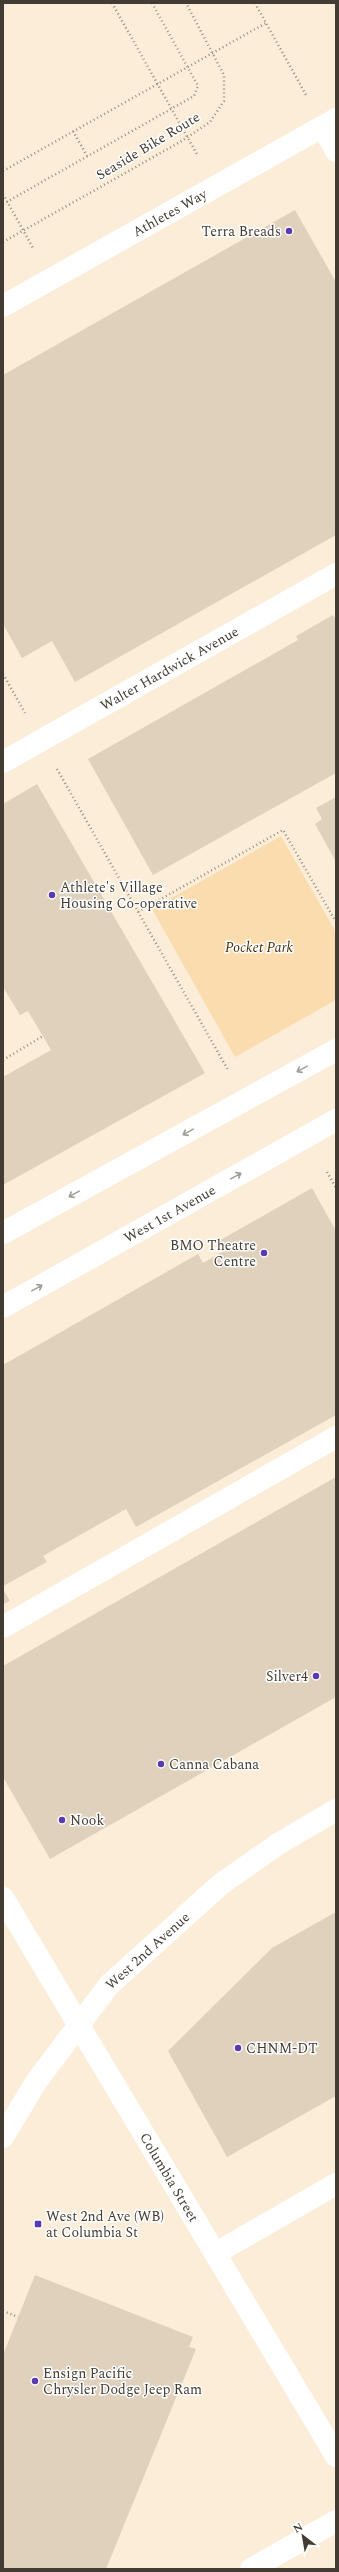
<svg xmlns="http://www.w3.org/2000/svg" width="339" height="2572" viewBox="0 0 339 2572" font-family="Spectral,serif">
	<rect width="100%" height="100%" fill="#fcedd8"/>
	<!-- green -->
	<polygon fill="#fbdcae" points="281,836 336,932 336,1000 235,1057 152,909"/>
	<!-- building -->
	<g fill="#dfd1bc">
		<polygon points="295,210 336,282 336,535 75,682 52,641 22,658 3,624 3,375"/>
		<polygon points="333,615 336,620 336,773 153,875 88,759 298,640 296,636"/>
		<polygon points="37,784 205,1073 3,1185 3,1077 51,1050 28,1011 20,1015 3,987 3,804"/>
		<polygon points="336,797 336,862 315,824 322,819 316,808"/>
		<polygon points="312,1188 336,1231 336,1415 136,1527 126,1509 43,1556 47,1562 3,1586 3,1365 198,1254 203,1263 222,1252 217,1242"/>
		<polygon points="336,1477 336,1697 50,1859 3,1777 3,1666"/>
		<polygon points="3,1589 10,1601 3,1604"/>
		<polygon points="336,1912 336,2096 227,2157 168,2051 272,1948"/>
		<polygon points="35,2275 193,2337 189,2347 196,2349 106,2569 3,2569 3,2355"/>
	</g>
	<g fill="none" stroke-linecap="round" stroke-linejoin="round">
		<!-- path -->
		<g stroke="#998f80" stroke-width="2.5" stroke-dasharray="1 3" stroke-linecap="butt">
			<polyline points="112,3 198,156"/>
			<polyline points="255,3 306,95"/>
			<polyline points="73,131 87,156"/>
			<polyline points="3,171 266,23"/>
			<polyline points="3,194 33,248"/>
			<polyline points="3,204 194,96 198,86 152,3"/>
			<polyline points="3,242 180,142 210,122 224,101 224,75 186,3"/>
			<polyline points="3,674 25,713"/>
			<polyline points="57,769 228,1070"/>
			<polyline points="138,912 283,830 336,922"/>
			<polyline points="3,1060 43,1036"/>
			<polyline points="327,1172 336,1188"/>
			<polyline points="3,2311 18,2317"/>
		</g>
		<!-- lane -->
		<g stroke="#fff" stroke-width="22">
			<polyline points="3,1627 336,1437"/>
			<polyline points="216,2253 336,2184"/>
		</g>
		<!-- street -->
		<g stroke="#fff" stroke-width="22">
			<polyline points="323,127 336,151"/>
			<path id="s1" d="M3,306l333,-187"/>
			<path id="s2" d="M3,762l333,-188"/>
			<polyline points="3,1233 336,1050"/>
			<path id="s3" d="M3,1307l333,-187"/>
			<path id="s4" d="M3,1898l333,558"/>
			<polyline points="251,2569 336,2521"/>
		</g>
		<!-- secondary -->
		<path stroke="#fff" stroke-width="22" id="s5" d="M3,2137l33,-55 73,-97 112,-101 57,-40 58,-34"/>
	</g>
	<!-- one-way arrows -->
	<defs><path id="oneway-shaft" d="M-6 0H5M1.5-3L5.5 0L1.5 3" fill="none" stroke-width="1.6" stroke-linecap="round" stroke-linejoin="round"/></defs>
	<g stroke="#a09e99">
		<use href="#oneway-shaft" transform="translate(302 1069) rotate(151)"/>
		<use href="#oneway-shaft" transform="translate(188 1132) rotate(151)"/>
		<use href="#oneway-shaft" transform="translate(236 1176) rotate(-29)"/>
		<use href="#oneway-shaft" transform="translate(74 1194) rotate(151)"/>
		<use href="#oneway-shaft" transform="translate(37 1288) rotate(-29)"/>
	</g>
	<!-- markers -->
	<g fill="#5a39b1" stroke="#fff" stroke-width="1.5">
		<circle cx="289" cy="231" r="4"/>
		<circle cx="52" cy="895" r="4"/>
		<circle cx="264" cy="1253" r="4"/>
		<circle cx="316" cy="1676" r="4"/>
		<circle cx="161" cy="1764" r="4"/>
		<circle cx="62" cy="1820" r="4"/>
		<circle cx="238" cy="2048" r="4"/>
		<rect x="34" y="2220" width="8" height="8" rx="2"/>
		<circle cx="35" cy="2381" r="4"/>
	</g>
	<g text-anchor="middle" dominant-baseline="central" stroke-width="3" stroke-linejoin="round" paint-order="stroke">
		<!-- street labels -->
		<g font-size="14" fill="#423c33" stroke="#fff">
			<text transform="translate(148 146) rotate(-31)">Seaside Bike Route</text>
			<text stroke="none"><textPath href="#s1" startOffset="191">Athletes Way</textPath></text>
			<text stroke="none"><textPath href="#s2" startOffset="191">Walter Hardwick Avenue</textPath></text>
			<text stroke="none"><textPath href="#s3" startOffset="191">West 1st Avenue</textPath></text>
			<text stroke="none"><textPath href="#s5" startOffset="237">West 2nd Avenue</textPath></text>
			<text stroke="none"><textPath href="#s4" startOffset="325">Columbia Street</textPath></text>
		</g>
		<!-- poi labels -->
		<g font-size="14" fill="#423c33" stroke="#fff" text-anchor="start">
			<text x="281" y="231" text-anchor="end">Terra Breads</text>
			<text x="60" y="887">Athlete's Village<tspan x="60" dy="16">Housing Co-operative</tspan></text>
			<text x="256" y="1245" text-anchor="end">BMO Theatre<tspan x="256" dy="16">Centre</tspan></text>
			<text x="308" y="1676" text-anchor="end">Silver4</text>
			<text x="169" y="1764">Canna Cabana</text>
			<text x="70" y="1820">Nook</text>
			<text x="246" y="2048">CHNM-DT</text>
			<text x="46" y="2216">West 2nd Ave (WB)<tspan x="46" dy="16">at Columbia St</tspan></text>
			<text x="43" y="2373">Ensign Pacific<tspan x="43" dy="16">Chrysler Dodge Jeep Ram</tspan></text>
		</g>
		<!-- park labels -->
		<g font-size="14" font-style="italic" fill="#47310c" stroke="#fff">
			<text x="259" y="947">Pocket Park</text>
		</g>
	</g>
	<!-- border -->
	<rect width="339" height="2572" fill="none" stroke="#423c33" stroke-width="8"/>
	<!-- north arrow -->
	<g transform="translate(303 2536) rotate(329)" stroke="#ffffff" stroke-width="3" paint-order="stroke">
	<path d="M0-3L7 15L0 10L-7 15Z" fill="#423c33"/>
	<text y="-6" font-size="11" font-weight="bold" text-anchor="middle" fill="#423c33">N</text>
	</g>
</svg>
